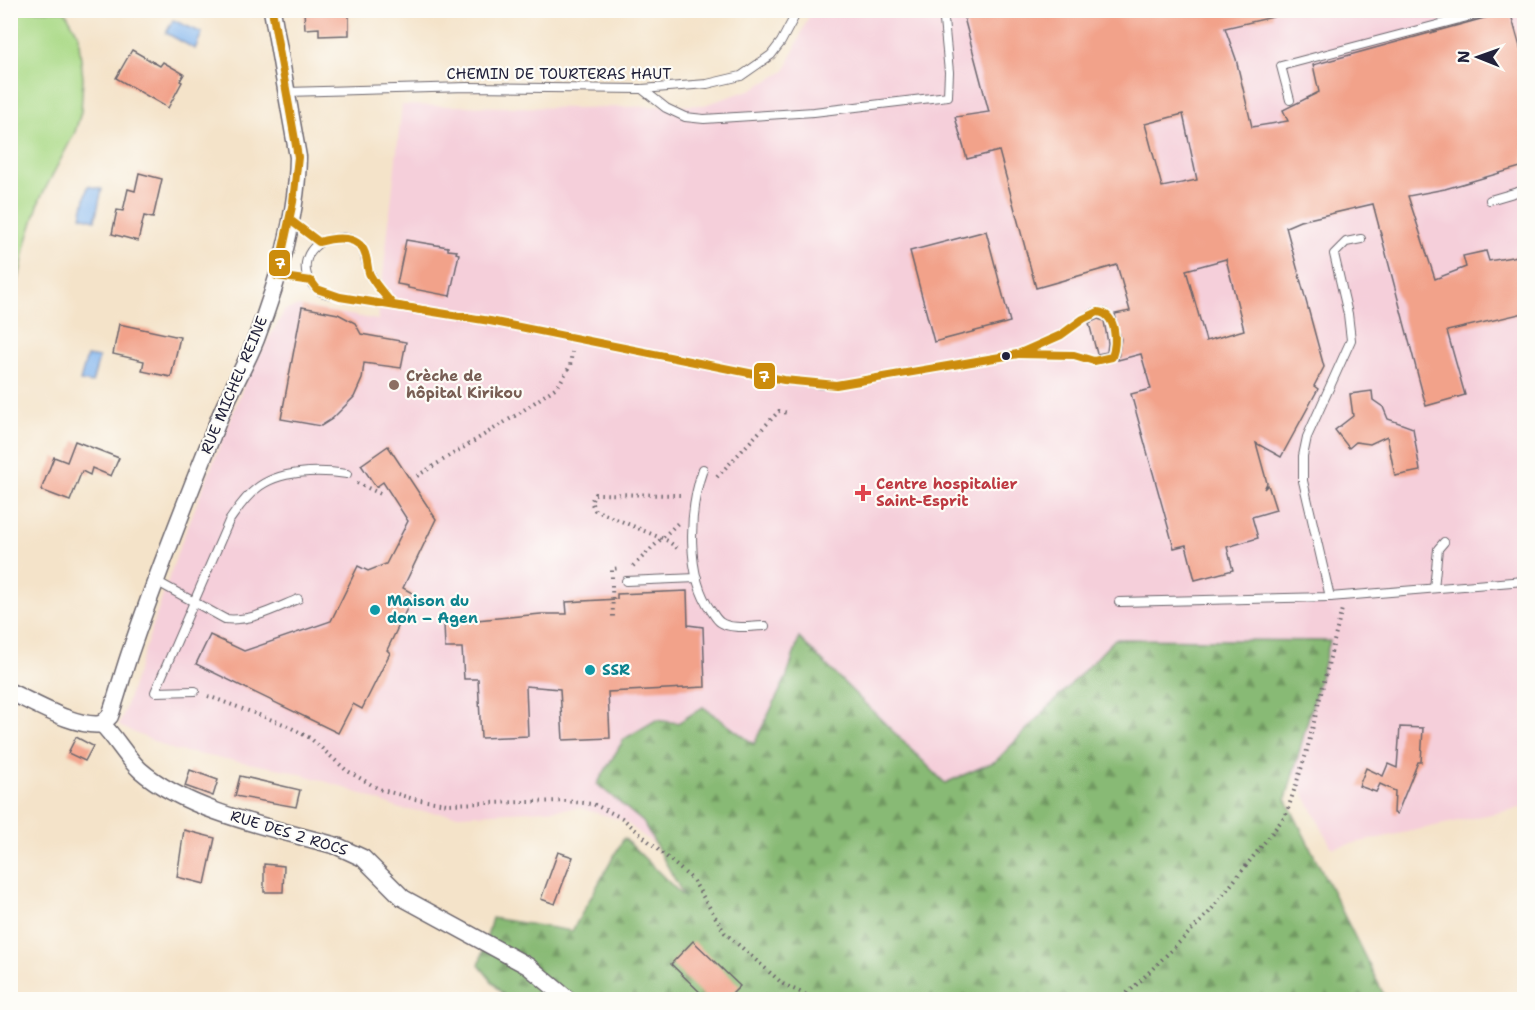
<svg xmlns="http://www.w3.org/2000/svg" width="1535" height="1010" viewBox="0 0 1535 1010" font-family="'Shantell Sans',sans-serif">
	<defs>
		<pattern id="forest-firs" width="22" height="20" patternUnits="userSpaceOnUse" patternTransform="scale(1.5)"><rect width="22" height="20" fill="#88ba74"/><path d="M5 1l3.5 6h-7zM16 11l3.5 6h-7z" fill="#6f9760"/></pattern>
	</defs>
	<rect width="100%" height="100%" fill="#fdfcf7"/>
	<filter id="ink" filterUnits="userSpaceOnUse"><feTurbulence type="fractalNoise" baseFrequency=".0167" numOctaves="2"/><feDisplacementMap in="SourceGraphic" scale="12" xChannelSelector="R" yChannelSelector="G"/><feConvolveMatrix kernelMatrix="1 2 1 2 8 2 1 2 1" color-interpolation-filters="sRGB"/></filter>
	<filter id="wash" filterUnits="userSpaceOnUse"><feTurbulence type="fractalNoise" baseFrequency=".008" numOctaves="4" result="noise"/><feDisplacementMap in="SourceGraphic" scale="24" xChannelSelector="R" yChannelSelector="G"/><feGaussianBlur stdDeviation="1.35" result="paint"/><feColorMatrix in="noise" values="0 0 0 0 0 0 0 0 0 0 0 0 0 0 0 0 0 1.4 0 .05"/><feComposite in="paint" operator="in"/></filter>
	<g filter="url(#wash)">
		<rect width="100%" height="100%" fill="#f4e3c9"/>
		<!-- built -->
		<polygon fill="#f5cfda" points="811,11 1524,11 1524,807 1332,848 1282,752 968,999 738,966 654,844 624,821 580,808 459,815 400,809 340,786 287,770 174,750 119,726 178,551 247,377 285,310 299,306 378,320 402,105 577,108 704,105 752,89 785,71"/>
		<!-- green -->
		<polygon fill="#abda88" stroke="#667e62" stroke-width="1.5" points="11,10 65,11 78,34 83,78 81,112 75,132 40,199 26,244 11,317"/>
		<!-- forest -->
		<polygon fill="url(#forest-firs)" stroke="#556e58" stroke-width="1.5" points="799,638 945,783 996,761 1115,639 1330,641 1286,799 1386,999 507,1000 479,965 492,918 572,931 624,838 685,898 643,822 597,784 624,739 656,720 678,723 703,707 754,744 787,676"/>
		<!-- water -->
		<g fill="#80b4ee" stroke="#516b94" stroke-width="1.5">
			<polygon points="173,20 202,33 195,49 166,33"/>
			<polygon points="88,186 102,189 95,220 81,216"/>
			<polygon points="87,356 99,358 92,383 80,381"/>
		</g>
		<g id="blocks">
			<!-- building -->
			<g fill="#f2a28a" fill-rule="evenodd">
				<polygon points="304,10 349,10 349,35 319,36 319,28 305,29"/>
				<path d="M962,10h310l1,7 -48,11 11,31 16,68 36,-6 -5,-11 36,-18 -6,-27 197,-54 14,50v105l-79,23 -37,7 27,83 31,-12 -3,-11 23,-5 3,10 35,-6v58l-77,18 18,64 -39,11 -53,-202 -73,17 -14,6 38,140 -10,19 4,3 -37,68 -25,-14 11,40 -3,6 4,-4 8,25 -24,7 6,21 -31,9 6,23 -38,10 -9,-35 -12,3 -43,-154 20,-5 -10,-35 -23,6 3,-21 -6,-25 15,-3 -13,-46 -81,23 -37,-137 -32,8 -12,-42 34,-5zM1183,114l14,66 -35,7 -17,-63zM1226,259l18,71 -38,11 -20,-71z"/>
				<polygon points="132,50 160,66 163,62 184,74 180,81 182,82 168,108 116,78"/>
				<polygon points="139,173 162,179 153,218 144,216 138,241 112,234 117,210 123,211 128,189 135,191"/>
				<polygon points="986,231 1010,322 934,342 910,251"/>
				<polygon points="406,240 448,247 448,250 457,251 456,253 459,254 450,296 408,288 408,286 397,284"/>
				<polygon points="302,307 338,314 355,323 361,334 406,342 401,368 364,363 362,379 354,397 332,419 321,426 281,419"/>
				<polygon points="1098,319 1104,321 1108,343 1107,352 1097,354 1089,323"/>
				<polygon points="119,324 180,337 171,377 142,371 144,361 113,354"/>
				<polygon points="1372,391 1373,400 1383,407 1388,419 1413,428 1420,471 1395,476 1387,436 1370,444 1356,442 1349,448 1335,430 1353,416 1350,394"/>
				<polygon points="75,441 119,458 111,476 92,468 90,475 82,471 70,501 41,490 54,457 67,462"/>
				<polygon points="388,446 436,519 403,588 414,594 387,650 390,653 362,709 353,704 338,733 196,664 210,635 244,651 331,621 358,566 368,571 386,564 408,521 383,482 376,487 361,465"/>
				<polygon points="687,591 688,625 703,627 705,687 608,692 610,738 563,740 560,689 526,686 528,736 481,738 478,679 464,679 462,648 445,648 444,623 541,614 567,614 566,602 617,599 617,594"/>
				<polygon points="1400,727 1423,728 1421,762 1418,762 1397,814 1394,813 1395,791 1380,784 1376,792 1359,786 1366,768 1383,776 1388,764 1397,768"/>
				<polygon points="76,737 93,746 85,761 68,753"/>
				<polygon points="190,770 218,780 213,796 185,786"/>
				<polygon points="240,776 300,790 296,807 235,796"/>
				<polygon points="184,830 215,838 205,884 177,877"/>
				<polygon points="558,852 573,857 555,904 541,899"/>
				<polygon points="264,864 284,866 283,892 264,892"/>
				<polygon points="693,941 740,986 727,999 707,999 671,964"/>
			</g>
		</g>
	</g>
	<g filter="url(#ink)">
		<use href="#blocks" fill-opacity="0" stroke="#6c666d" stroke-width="1.5"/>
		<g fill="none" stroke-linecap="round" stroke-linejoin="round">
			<defs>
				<g id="service">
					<polyline points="642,89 666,108 685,117 704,119 814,112 948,96 949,72 943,10"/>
					<polyline points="287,92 467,87 642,89 707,84 741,76 771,55 781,42 798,10"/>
					<polyline points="1290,100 1281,66 1494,10"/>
					<polyline points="1490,200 1524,190"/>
					<polyline points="290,220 319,242"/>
					<polyline points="277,276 311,281"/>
					<path d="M393,305c-9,-11 -18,-21 -24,-34 -5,-10 -2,-20 -12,-28 -6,-6 -13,-6 -21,-5 -30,2 -41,35 -18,52 6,4 15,5 22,7l150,24 294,59 40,5h12l182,-31 56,1 20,6 18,-4c4,-10 3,-18 1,-28 -7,-38 -36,-3 -52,6 -14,7 -29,13 -43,19"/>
					<path d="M703,469c-14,40 -18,107 9,143 2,3 5,8 8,10 11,8 32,4 45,4"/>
					<path d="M156,581l69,38c26,3 49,-10 73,-20"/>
					<polyline points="626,581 697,578"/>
					<polyline points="1434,588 1438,549 1444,542"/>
					<polyline points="1330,597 1303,481 1303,456 1307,437 1351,340 1348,314 1334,254 1346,242 1361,239"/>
					<polyline points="1119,602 1330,597 1524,581"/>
					<path d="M195,691l-40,1 74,-171c8,-11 15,-23 27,-32 22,-19 63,-19 91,-15"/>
				</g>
				<g id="minor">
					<path d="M10,692c25,11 65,36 92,32"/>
					<path d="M102,724l8,-8c8,-23 14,-47 22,-69 26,-76 56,-151 86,-226 11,-28 27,-54 38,-82 22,-57 41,-121 42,-182l-26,-147"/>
					<path d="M102,724c14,14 24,33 38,46 48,42 136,59 197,76l26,12 40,40 125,68 41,34"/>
				</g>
			</defs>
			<!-- service casing -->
			<use href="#service" stroke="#6c666d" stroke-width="10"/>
			<!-- minor casing -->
			<use href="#minor" stroke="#6c666d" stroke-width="19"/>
			<!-- path -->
			<g stroke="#6c666d" stroke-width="4" stroke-dasharray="1.5 4.5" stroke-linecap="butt">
				<polyline points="417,476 518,414 558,386 570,366 572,352"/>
				<polyline points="717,477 779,411 788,413"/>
				<polyline points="357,483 383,495"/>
				<polyline points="677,548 668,541 595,510 591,502 595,494 682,495"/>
				<polyline points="633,566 680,521"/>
				<polyline points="612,578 612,569 620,568"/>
				<polyline points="612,585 613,617"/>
				<polyline points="208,696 286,725 310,738 346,770 379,789 414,799 447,804 565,801 593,804 622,818 693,880 725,933 783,984 817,1000"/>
				<polyline points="1117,1000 1131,990 1208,914 1286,815 1306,754 1342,609"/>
			</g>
			<!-- service -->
			<use href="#service" stroke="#fff" stroke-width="8"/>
			<!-- minor -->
			<use href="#minor" stroke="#fff" stroke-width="16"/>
			<defs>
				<g id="bus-1">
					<polyline points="272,10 298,157 293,202 277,276 311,281 317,289 340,297 490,321 784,380 836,385 1018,354"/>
					<path d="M290,220l29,22c17,-5 42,-8 47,15 2,6 1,12 4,18 6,11 15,20 23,30l35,6"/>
					<path d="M1098,312c19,2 19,31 14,45l-18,4 -20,-6 -56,-1 43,-19 22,-16z"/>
				</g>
			</defs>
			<!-- bus-1 casing -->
			<use href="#bus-1" stroke="#fdfcf7" stroke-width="12"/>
			<!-- bus-1 -->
			<use href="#bus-1" stroke="#cc8c0c" stroke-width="8"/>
		</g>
	</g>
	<!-- markers -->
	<circle fill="#22223b" stroke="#fdfcf7" stroke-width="2" cx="1006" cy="356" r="5"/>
	<circle fill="#8d6e63" stroke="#fdfcf7" stroke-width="2" cx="394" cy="385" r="6"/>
	<path fill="#e0444e" stroke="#fdfcf7" stroke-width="2" d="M860 484h6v6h6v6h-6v6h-6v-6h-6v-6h6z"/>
	<g fill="#0f9aa8" stroke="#fdfcf7" stroke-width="2">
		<circle cx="375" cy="610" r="6"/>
		<circle cx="590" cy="670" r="6"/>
	</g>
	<g text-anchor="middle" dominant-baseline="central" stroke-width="4.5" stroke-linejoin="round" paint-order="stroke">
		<!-- street labels -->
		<g font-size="15" fill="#22223b" stroke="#fdfcf7">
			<text x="559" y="74">CHEMIN DE TOURTERAS HAUT</text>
			<text transform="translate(234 385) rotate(-67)">RUE MICHEL REINE</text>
			<text transform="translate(289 833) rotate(17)">RUE DES 2 ROCS</text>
		</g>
		<!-- education labels -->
		<g font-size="15" font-weight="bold" fill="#785e54" stroke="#fdfcf7" text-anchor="start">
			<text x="406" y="376">Crèche de<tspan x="406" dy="17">hôpital Kirikou</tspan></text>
		</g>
		<!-- health labels -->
		<g font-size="15" font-weight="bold" fill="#be3a42" stroke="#fdfcf7" text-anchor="start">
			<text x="876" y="484">Centre hospitalier<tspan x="876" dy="17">Saint-Esprit</tspan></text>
		</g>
		<!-- culture labels -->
		<g font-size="15" font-weight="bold" fill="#0d838f" stroke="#fdfcf7" text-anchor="start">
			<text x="387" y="601">Maison du<tspan x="387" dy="17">don – Agen</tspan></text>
			<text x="602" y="670">SSR</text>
		</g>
	</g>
	<g stroke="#fdfcf7" stroke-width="2">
		<rect x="268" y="249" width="23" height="28" rx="6" fill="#cc8c0c"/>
		<rect x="753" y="362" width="23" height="28" rx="6" fill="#cc8c0c"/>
	</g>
	<g font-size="16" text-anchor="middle" font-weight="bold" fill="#fff">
		<text x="280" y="269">7</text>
		<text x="764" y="382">7</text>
	</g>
	<!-- margin -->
	<rect width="1535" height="1010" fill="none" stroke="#fdfcf7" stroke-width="36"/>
	<!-- north arrow -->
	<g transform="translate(1478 57) rotate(271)" stroke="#fdfcf7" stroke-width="4.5" paint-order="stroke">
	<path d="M0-4.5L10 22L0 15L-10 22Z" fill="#22223b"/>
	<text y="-9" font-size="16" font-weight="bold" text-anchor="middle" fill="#22223b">N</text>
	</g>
</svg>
